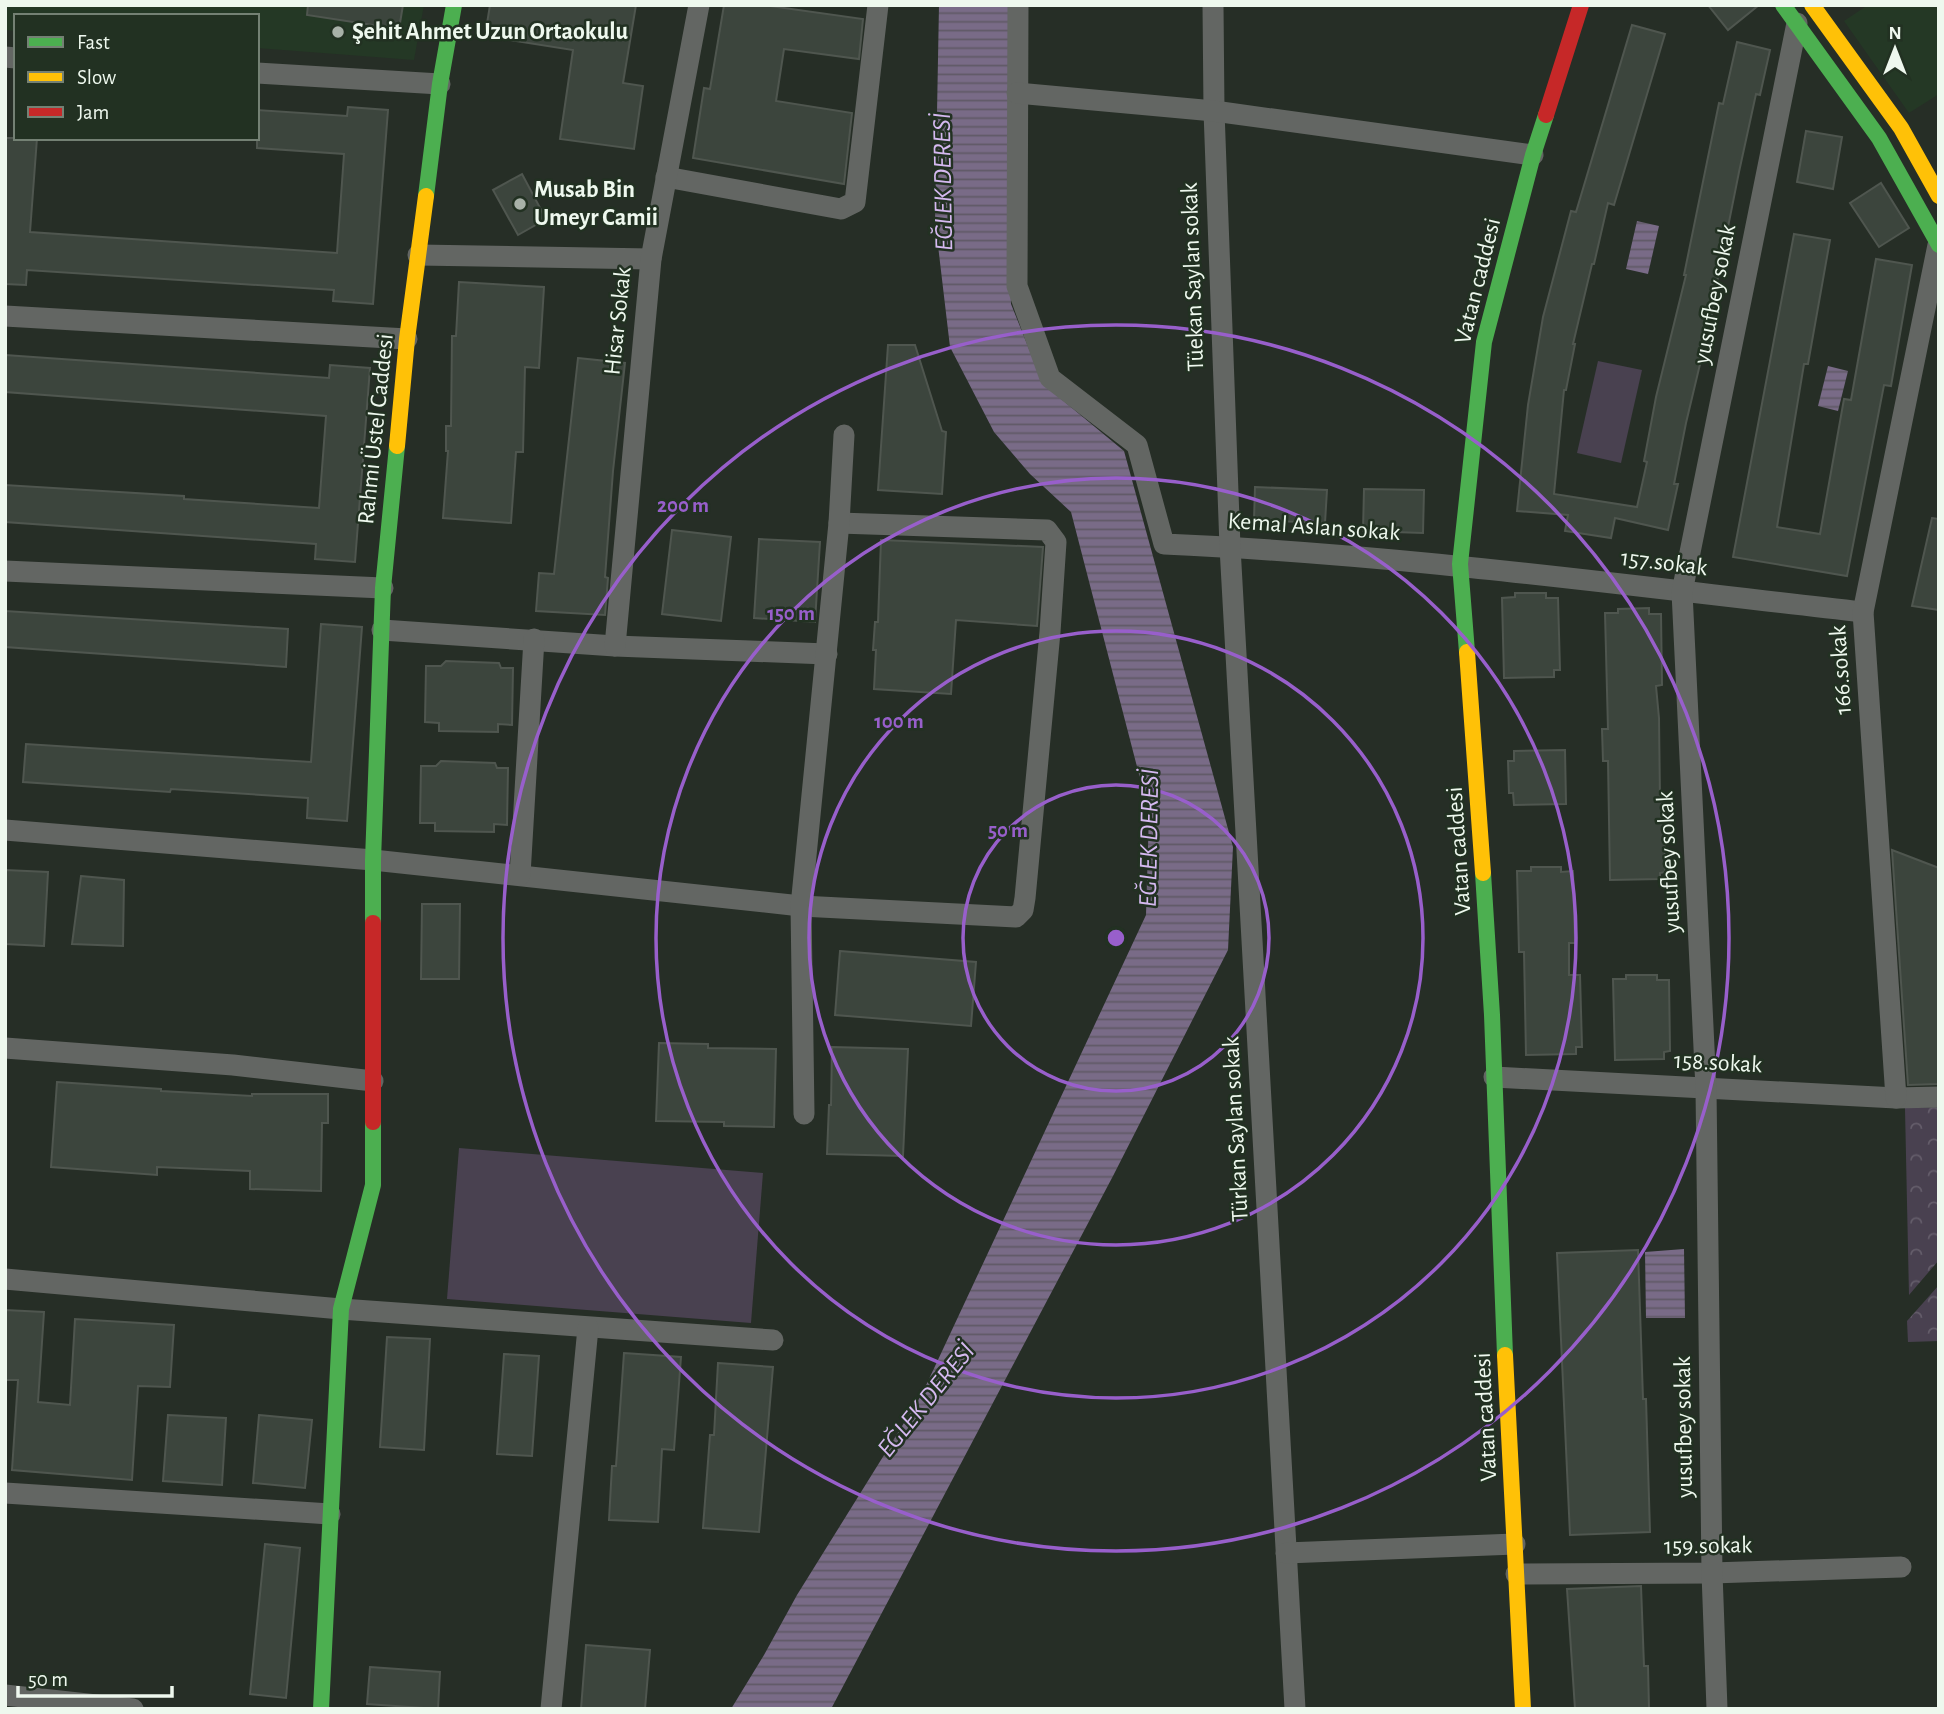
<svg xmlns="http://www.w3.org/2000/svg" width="1944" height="1714" viewBox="0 0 1944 1714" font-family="'Alegreya Sans',sans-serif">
	<defs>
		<pattern id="park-crowns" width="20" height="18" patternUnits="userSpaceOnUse" patternTransform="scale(1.75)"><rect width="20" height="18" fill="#494150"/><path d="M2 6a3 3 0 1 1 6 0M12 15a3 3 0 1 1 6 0" fill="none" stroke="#645d6a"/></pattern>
		<pattern id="water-rules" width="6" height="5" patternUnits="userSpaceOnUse" patternTransform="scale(1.75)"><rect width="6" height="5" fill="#796b87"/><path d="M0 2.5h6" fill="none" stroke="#605a67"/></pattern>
	</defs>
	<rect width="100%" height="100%" fill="#262e26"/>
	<!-- built -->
	<g fill="#243825">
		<polygon points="5,5 424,5 414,60 257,48 257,16 16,16 16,31 5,30"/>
		<polygon points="1868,5 1939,5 1939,94 1909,113 1844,21"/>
	</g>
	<!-- park -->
	<g fill="url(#park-crowns)">
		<polygon points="1939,1107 1939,1260 1909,1295 1905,1108"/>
		<polygon points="1939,1285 1939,1341 1908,1342 1907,1321"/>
	</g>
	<!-- pitch -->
	<g fill="#494150">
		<polygon points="1598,361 1642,370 1621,463 1577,453"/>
		<polygon points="459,1148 763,1173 751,1323 447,1299"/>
	</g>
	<!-- water -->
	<g fill="url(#water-rules)">
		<polygon points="939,5 1010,5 1008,181 1011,304 1043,384 1124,451 1233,847 1228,950 1113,1176 831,1709 731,1709 764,1655 797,1595 922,1394 1146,915 1149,813 1071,512 1030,474 994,432 950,347 935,220"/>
		<polygon points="1637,221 1659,226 1648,274 1626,269"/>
		<polygon points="1828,366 1848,371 1838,411 1818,406"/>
		<polygon points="1684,1249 1685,1318 1646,1318 1645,1252"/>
	</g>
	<!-- building -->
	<g fill="#3c453d" stroke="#4f564f" stroke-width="2">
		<polygon points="308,5 403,5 399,29 307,15"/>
		<polygon points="490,5 636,5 623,83 643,86 634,149 560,139 573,50 485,36"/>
		<polygon points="724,5 763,5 863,19 859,59 784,49 776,101 852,113 844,184 693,158 704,88 710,89"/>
		<polygon points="1708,5 1759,5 1728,30"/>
		<polygon points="1632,25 1665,34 1614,205 1608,203 1594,264 1592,264 1573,344 1575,344 1566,390 1564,390 1554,494 1637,507 1647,462 1644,461 1656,397 1686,275 1684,275 1719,103 1723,104 1737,42 1770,50 1760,95 1756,94 1739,172 1714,297 1716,297 1686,423 1674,484 1678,484 1668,530 1615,518 1611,538 1565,531 1568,515 1517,511 1528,405 1543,317 1571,211 1576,212"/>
		<polygon points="348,107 388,110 373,304 333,301 334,290 27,270 26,285 5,284 5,138 37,138 30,232 337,253 344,154 257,148 257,110 347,116"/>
		<polygon points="1806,131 1842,137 1833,189 1797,182"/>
		<polygon points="522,174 546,219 518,235 493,190"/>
		<polygon points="1881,183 1909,228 1879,247 1850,203"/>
		<polygon points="1794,234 1830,240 1808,364 1804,364 1777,527 1820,534 1844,399 1851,400 1876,259 1912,265 1891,386 1884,385 1847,576 1733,557"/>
		<polygon points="459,282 544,287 539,368 525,367 523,452 516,452 511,523 443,518 448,451 446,451 446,426 451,426 452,336 456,336"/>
		<polygon points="888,345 915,345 942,431 946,432 942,494 878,490"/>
		<polygon points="5,355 329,378 330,365 370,368 355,562 315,559 316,544 5,522 5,485 184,496 184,499 319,508 326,416 5,392"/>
		<polygon points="578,358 625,363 613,471 605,577 608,578 605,615 536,611 539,573 554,574"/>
		<polygon points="1255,487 1327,490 1325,523 1254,520"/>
		<polygon points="1364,489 1424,490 1423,533 1363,531"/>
		<polygon points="1932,518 1939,519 1939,610 1912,606"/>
		<polygon points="672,530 731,537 721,621 662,614"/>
		<polygon points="759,539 820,542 815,622 754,618"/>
		<polygon points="881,540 1043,547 1037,626 956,620 951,694 874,689 876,650 873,650 875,622 878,622"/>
		<polygon points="1515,593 1546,593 1546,598 1558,598 1560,670 1554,670 1554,677 1504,678 1502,598 1515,597"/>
		<polygon points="1649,608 1649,614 1661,614 1662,685 1656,686 1659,718 1660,801 1664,800 1665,872 1660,873 1660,879 1610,880 1608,761 1603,761 1602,729 1608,729 1605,613 1618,613 1618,609"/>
		<polygon points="5,611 288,629 286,667 5,647"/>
		<polygon points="321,624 362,627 347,821 307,818 308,798 171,789 170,792 23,782 26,744 311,762"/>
		<polygon points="446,661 499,663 501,668 513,668 512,725 498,724 498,732 439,731 439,723 425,722 426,666 441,666"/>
		<polygon points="1565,750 1566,804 1514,805 1513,793 1509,793 1508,761 1514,761 1514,751"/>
		<polygon points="441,761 495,763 497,768 508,768 507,825 494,824 494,832 435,831 435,823 420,823 421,766 436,766"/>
		<polygon points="1892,850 1939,868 1939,1084 1908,1085"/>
		<polygon points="1531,867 1561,867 1561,872 1573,871 1575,943 1569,943 1569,975 1580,975 1582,1047 1576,1047 1576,1054 1526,1055 1524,952 1519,952 1517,871 1531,871"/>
		<polygon points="5,870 48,872 44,946 5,944"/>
		<polygon points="81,876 124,880 123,946 72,944"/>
		<polygon points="422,904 460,904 459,979 421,979"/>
		<polygon points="840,951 976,962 971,1026 835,1015"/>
		<polygon points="1626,975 1657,975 1657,980 1669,980 1670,1051 1664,1052 1664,1059 1615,1060 1613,979 1626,979"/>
		<polygon points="659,1043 708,1044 708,1048 776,1049 774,1127 724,1126 724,1122 656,1121"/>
		<polygon points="832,1047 908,1049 903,1156 827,1154 829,1105 831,1105"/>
		<polygon points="57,1082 161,1089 161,1091 252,1096 252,1094 328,1094 328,1123 322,1123 321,1191 250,1189 250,1171 157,1167 157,1175 51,1167"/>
		<polygon points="1638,1250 1643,1399 1646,1399 1650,1532 1570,1535 1557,1253"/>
		<polygon points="5,1310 44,1312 38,1402 70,1405 75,1319 174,1325 170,1387 138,1386 132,1480 12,1470 18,1380 5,1380"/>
		<polygon points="387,1337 430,1339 424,1450 380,1447"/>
		<polygon points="624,1353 681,1357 674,1450 662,1449 658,1522 609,1520 612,1466 616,1466"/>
		<polygon points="504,1354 539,1356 532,1456 497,1454"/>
		<polygon points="718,1363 773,1367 759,1532 703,1528 710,1435 714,1435"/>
		<polygon points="168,1415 226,1418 222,1485 163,1481"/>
		<polygon points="259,1415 312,1420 305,1488 253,1483"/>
		<polygon points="265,1544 300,1548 286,1698 250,1694"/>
		<polygon points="1641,1586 1644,1666 1648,1666 1649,1709 1575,1709 1567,1589"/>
		<polygon points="586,1645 650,1650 645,1709 581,1709"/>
		<polygon points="370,1667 440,1672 438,1709 367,1704"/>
	</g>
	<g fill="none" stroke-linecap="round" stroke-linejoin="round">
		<!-- street -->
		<g stroke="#636663" stroke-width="21">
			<path d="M1018,5l-1,281 33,92 87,67 27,99c234,10 466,42 699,68"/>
			<polyline points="1213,5 1214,111 1230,547 1295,1709"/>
			<polyline points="5,57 16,58"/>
			<polyline points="257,73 440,84"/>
			<polyline points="1017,93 1214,111 1533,155"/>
			<polyline points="666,177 841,209 855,202 878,5"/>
			<polyline points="418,255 651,259"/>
			<polyline points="5,316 407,339"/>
			<polyline points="5,571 383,588"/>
			<polyline points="382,630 615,646 827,654"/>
			<polyline points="615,646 651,259 699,5"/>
			<polyline points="5,830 373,860 801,906 1016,917 1023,910 1025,898 1050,632 1056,542 1047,530 839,523"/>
			<polyline points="520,875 534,639"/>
			<polyline points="5,1048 233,1065 373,1081"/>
			<polyline points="1494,1077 1896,1098 1939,1097"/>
			<polyline points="1896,1098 1863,612 1938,245"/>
			<polyline points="804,1114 801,906 839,523 844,435"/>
			<polyline points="5,1279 341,1309 773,1340"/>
			<polyline points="5,1493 330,1514"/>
			<polyline points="1286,1553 1515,1544"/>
			<polyline points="1516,1574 1712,1573 1901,1567"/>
			<polyline points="5,1695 133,1709"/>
			<polyline points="551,1709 588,1328"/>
			<polyline points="1717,1709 1712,1573 1706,1089 1682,592 1797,23"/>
		</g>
		<!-- fast -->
		<g stroke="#4caf50" stroke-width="16">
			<polyline points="1783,5 1879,138 1939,245"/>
			<polyline points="426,196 440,84 454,5"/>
			<polyline points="1467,652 1460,564 1484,342 1533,155 1546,115"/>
			<polyline points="1483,873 1492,1015 1505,1355"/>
			<polyline points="373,923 373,860 383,588 397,446"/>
			<polyline points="321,1709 341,1309 373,1185 373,1122"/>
		</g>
		<!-- slow -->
		<g stroke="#ffc107" stroke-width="16">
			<polyline points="1812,5 1901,128 1939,196"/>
			<polyline points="397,446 407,339 426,196"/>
			<polyline points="1467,652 1483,873"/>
			<polyline points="1505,1355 1523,1709"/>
		</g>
		<!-- jam -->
		<g stroke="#c62828" stroke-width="16">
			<polyline points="1546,115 1581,5"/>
			<polyline points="373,923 373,1122"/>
		</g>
	</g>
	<!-- distance rings -->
	<g fill="none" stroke="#985fcb" stroke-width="3.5">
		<circle cx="1116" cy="938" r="153"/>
		<circle cx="1116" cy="938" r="307"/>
		<circle cx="1116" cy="938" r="460"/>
		<circle cx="1116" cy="938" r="613"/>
	</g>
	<!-- markers -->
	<g fill="#a8b1a8" stroke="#223122" stroke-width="2.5">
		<circle cx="338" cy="32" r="7"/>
		<circle cx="520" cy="204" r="7"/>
	</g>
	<g text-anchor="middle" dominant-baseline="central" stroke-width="5" stroke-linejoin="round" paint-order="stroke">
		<!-- poi labels -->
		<g font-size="24" font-weight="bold" fill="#eef8ee" stroke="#223122" text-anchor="start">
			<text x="352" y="32">Şehit Ahmet Uzun Ortaokulu</text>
			<text x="534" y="190">Musab Bin<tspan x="534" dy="28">Umeyr Camii</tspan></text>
		</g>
		<!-- street labels -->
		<g font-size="24" fill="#eef8ee" stroke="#223122">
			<text transform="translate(1193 277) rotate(-92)">Tüekan Saylan sokak</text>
			<text transform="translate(1478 281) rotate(-76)">Vatan caddesi</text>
			<text transform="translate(1715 294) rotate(-79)">yusufbey sokak</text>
			<text transform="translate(618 321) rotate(-84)">Hisar Sokak</text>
			<text transform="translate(376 429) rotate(-84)">Rahmi Üstel Caddesi</text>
			<text transform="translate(1314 527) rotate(4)">Kemal Aslan sokak</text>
			<text transform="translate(1664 563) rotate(7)">157.sokak</text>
			<text transform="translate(1841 670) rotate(-94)">166.sokak</text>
			<text transform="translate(1459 851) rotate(-94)">Vatan caddesi</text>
			<text transform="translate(1669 862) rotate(-93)">yusufbey sokak</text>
			<text transform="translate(1718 1063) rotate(3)">158.sokak</text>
			<text transform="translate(1236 1129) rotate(-93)">Türkan Saylan sokak</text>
			<text transform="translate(1486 1417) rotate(-93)">Vatan caddesi</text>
			<text transform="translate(1684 1427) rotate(-91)">yusufbey sokak</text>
			<text transform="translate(1708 1546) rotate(-1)">159.sokak</text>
		</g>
		<!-- water labels -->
		<g font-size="26" font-style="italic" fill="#d5b9f0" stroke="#223122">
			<text transform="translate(943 182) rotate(-91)">EĞLEK DERESİ</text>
			<text transform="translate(1149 838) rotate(-89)">EĞLEK DERESİ</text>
			<text transform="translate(926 1400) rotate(-51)">EĞLEK DERESİ</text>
		</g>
	</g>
	<circle cx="1116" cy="938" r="10" fill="#985fcb" stroke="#223122" stroke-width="3.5"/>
	<g font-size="21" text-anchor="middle" font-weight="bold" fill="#985fcb" stroke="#223122" stroke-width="5" stroke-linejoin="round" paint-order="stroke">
		<text x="683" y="512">200 m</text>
		<text x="791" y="620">150 m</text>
		<text x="899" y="728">100 m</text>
		<text x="1008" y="837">50 m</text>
	</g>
	<!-- border -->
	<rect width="1944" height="1714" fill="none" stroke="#eef8ee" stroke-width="14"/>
	<!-- legend -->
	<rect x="14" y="14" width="245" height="126" fill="#223122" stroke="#748174" stroke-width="2"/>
	<rect x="28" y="37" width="35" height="10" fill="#4caf50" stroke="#748174" stroke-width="2"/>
	<text x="77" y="49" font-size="21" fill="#eef8ee">Fast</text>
	<rect x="28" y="72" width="35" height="10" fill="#ffc107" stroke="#748174" stroke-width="2"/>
	<text x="77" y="84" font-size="21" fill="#eef8ee">Slow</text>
	<rect x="28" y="107" width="35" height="10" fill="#c62828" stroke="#748174" stroke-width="2"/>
	<text x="77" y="119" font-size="21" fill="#eef8ee">Jam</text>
	<!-- north arrow -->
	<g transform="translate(1895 49)" stroke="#223122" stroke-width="5" paint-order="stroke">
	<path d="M0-5L12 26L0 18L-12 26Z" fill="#eef8ee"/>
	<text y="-10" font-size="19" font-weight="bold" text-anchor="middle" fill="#eef8ee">N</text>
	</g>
	<!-- scale -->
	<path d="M18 1686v10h154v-10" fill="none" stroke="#eef8ee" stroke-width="3.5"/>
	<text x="28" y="1686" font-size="21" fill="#eef8ee" stroke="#223122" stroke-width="5" paint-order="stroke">50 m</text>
</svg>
